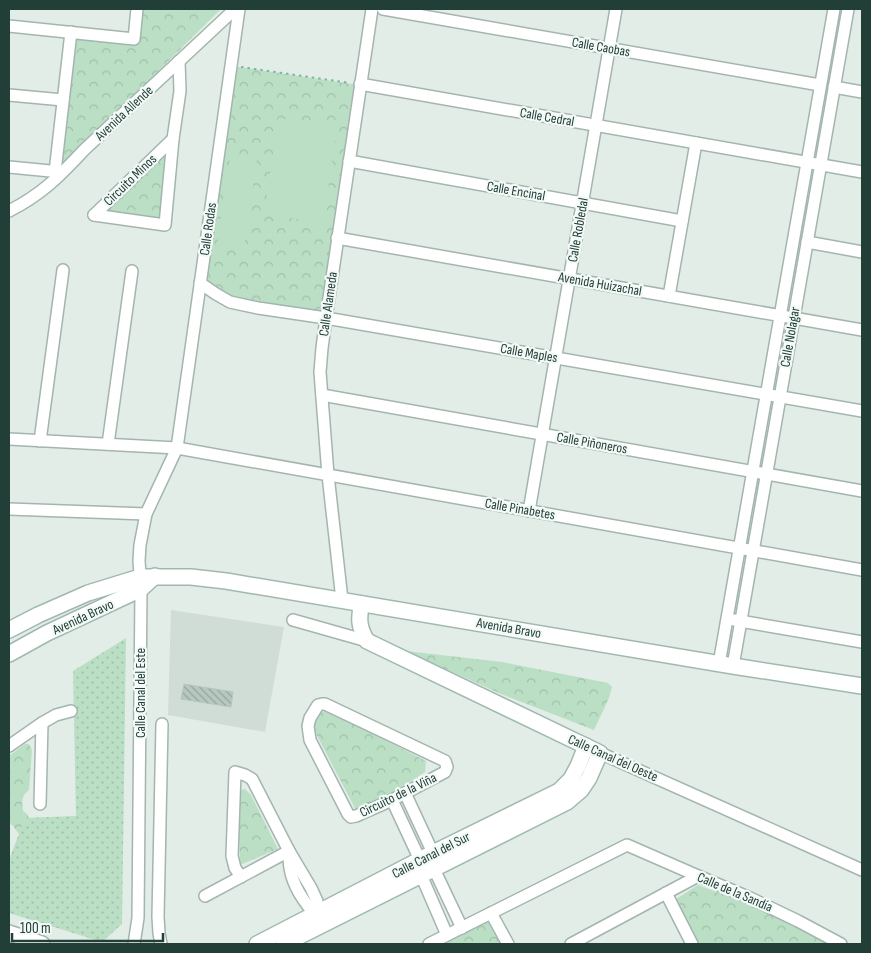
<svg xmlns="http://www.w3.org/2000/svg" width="871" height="953" viewBox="0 0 871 953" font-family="'Sofia Sans Condensed',sans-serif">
	<defs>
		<pattern id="grass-dots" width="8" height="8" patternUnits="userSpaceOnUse" patternTransform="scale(1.25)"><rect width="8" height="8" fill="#badfc4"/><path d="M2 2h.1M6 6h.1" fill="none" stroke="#a0c0a9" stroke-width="1.8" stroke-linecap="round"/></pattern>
		<pattern id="park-crowns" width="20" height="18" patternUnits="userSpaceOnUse" patternTransform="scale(1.25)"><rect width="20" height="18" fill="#badfc4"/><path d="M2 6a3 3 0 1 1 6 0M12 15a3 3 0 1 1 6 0" fill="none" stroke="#a0c0a9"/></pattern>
		<pattern id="building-back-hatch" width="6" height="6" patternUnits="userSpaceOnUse" patternTransform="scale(1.25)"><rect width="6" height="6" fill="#b7c8c1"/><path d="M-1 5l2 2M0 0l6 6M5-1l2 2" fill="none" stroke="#94a49e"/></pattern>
	</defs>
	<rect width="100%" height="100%" fill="#e2ede8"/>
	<!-- built -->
	<polygon fill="#d0ddd7" points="171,610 284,627 265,732 168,715"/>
	<!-- grass -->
	<polygon fill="url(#grass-dots)" points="126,638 122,924 102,942 9,913 9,860 25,818 76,816 73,671"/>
	<!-- park -->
	<g fill="url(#park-crowns)">
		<polygon points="141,9 221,9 61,167 70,31 138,36"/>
		<polygon points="232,66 359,85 325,316 231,301 202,282"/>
		<polygon points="172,141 164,223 96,215"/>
		<polygon points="406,651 502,662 608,683 612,687 609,698 594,730 501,694"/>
		<polygon points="324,711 344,719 426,761 425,772 407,784 357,812 313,728 317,713"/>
		<path d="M25,744h4l3,6 -3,40c-8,6 -7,12 -6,21l4,3 2,4h-4l-6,16 -6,-8 -4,-3v-67z"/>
		<polygon points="245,789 251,795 278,849 240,865 238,791"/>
		<polygon points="698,885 769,912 832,944 697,944 676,899"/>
		<polygon points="490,919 503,944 445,944"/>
	</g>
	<!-- pitch -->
	<g fill="#badfc4">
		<polygon points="278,118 337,127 323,223 264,214"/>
		<polygon points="231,154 257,158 251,202 224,198"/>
		<polygon points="223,203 250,207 243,251 217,247"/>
	</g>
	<!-- building -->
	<polygon fill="url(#building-back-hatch)" stroke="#b4c7bf" points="184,684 233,692 231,707 181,699"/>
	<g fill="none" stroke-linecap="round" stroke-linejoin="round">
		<defs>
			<g id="street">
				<polyline points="383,9 820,85"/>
				<polyline points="9,26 134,39 137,9"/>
				<polyline points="360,84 862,172"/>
				<polyline points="834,87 862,92"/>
				<polyline points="9,95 63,100"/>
				<polyline points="349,161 682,221"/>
				<polyline points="9,167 61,172"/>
				<polyline points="55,172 71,32"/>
				<path d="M9,211c32,-16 51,-35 75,-61l151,-141"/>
				<polyline points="94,215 165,225 173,139 180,91 179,61"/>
				<polyline points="94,215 173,139"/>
				<polyline points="337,238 862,330"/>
				<polyline points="807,242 862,252"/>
				<polyline points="200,283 216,294 230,302 258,308 326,318 862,411"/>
				<polyline points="669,296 696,143"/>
				<polyline points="322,395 862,491"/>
				<polyline points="9,439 177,448 862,570"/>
				<polyline points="40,441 63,270"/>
				<polyline points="108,444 132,271"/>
				<polyline points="9,509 146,514"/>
				<polyline points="529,511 616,9"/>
				<polyline points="342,600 328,475 320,372 322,348 326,318 372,9"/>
				<polyline points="293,620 367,641"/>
				<polyline points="734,620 862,642"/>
				<polyline points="719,664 834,9"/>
				<polyline points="733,666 848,9"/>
				<polygon points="322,704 325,704 445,761 447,767 445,772 392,800 356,816 351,817 348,814 310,740 308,726 310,718 318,705"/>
				<polyline points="9,746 42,723 56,715 71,711"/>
				<polyline points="600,753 862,870"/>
				<polyline points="405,793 433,853 434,869 462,928"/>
				<polyline points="392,800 420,860 421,875 447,935"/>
				<polyline points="40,804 42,723"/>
				<path d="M289,851c-1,22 6,38 19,55 4,4 8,6 11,11"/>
				<polyline points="241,877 235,868 232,856 235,772 245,775 252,779 289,851 311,888 317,901 317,913"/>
				<polyline points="666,893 692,944"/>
				<polyline points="205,896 289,851"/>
				<polyline points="491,913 508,944"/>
				<polyline points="134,944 138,918 141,589 139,561 140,545 146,514 177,448 239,9"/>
				<polyline points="161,944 159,933 158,917 162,724"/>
				<polyline points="429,944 627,845 698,876 748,897 798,921 841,944"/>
				<polyline points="571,944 698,876"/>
			</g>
			<g id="secondary">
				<polyline points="9,630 38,615 88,593 140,577 191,577 226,581 733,666 862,686"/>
				<polyline points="9,654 47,633 141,589 155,576"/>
				<polyline points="9,933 42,944"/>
				<polyline points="257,944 433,853 559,791 571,779 578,766 586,746"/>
				<path d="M284,944l283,-142 14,-12 8,-12 11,-25 -233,-112c-8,-13 -9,-23 -5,-37"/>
			</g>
		</defs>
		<!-- street casing -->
		<use href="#street" stroke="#a4b5af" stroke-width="14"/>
		<!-- secondary casing -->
		<use href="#secondary" stroke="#a0b9b0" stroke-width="18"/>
		<!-- path -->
		<polyline stroke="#81b2a3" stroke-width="2" stroke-dasharray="2.5 4" stroke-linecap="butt" points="241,67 350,83"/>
		<!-- street -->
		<use href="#street" stroke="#fff" stroke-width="11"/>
		<!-- secondary -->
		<use href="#secondary" stroke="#fff" stroke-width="15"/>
	</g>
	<g text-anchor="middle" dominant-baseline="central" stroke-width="4.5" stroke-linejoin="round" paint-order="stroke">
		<!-- street labels -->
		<g font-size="14" fill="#213f37" stroke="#f3f9f6">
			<text transform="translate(601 47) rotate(10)">Calle Caobas</text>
			<text transform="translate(124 113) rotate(-43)">Avenida Allende</text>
			<text transform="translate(547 117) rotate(10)">Calle Cedral</text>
			<text transform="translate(130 180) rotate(-44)">Circuito Minos</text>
			<text transform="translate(516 191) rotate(10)">Calle Encinal</text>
			<text transform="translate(208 229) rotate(-82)">Calle Rodas</text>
			<text transform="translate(578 230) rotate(-80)">Calle Robledal</text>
			<text transform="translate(600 284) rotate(10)">Avenida Huizachal</text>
			<text transform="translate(328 304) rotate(-82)">Calle Alameda</text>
			<text transform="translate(790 337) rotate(-80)">Calle Nolagar</text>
			<text transform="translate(529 353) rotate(10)">Calle Maples</text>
			<text transform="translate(592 443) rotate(10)">Calle Piñoneros</text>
			<text transform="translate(520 509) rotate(10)">Calle Pinabetes</text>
			<text transform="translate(83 617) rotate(-25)">Avenida Bravo</text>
			<text transform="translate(509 628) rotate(10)">Avenida Bravo</text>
			<text transform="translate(140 693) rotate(-90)">Calle Canal del Este</text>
			<text transform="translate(613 758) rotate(24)">Calle Canal del Oeste</text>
			<text transform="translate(398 795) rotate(-26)">Circuito de la Viña</text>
			<text transform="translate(431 855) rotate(-27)">Calle Canal del Sur</text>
			<text transform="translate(735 892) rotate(23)">Calle de la Sandía</text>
		</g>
	</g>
	<!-- border -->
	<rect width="871" height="953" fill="none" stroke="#213f37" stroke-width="20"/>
	<!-- scale -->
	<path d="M12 933v8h151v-8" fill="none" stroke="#213f37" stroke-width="2.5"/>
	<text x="20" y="933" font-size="15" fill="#213f37" stroke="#f3f9f6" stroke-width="4" paint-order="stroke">100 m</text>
</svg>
